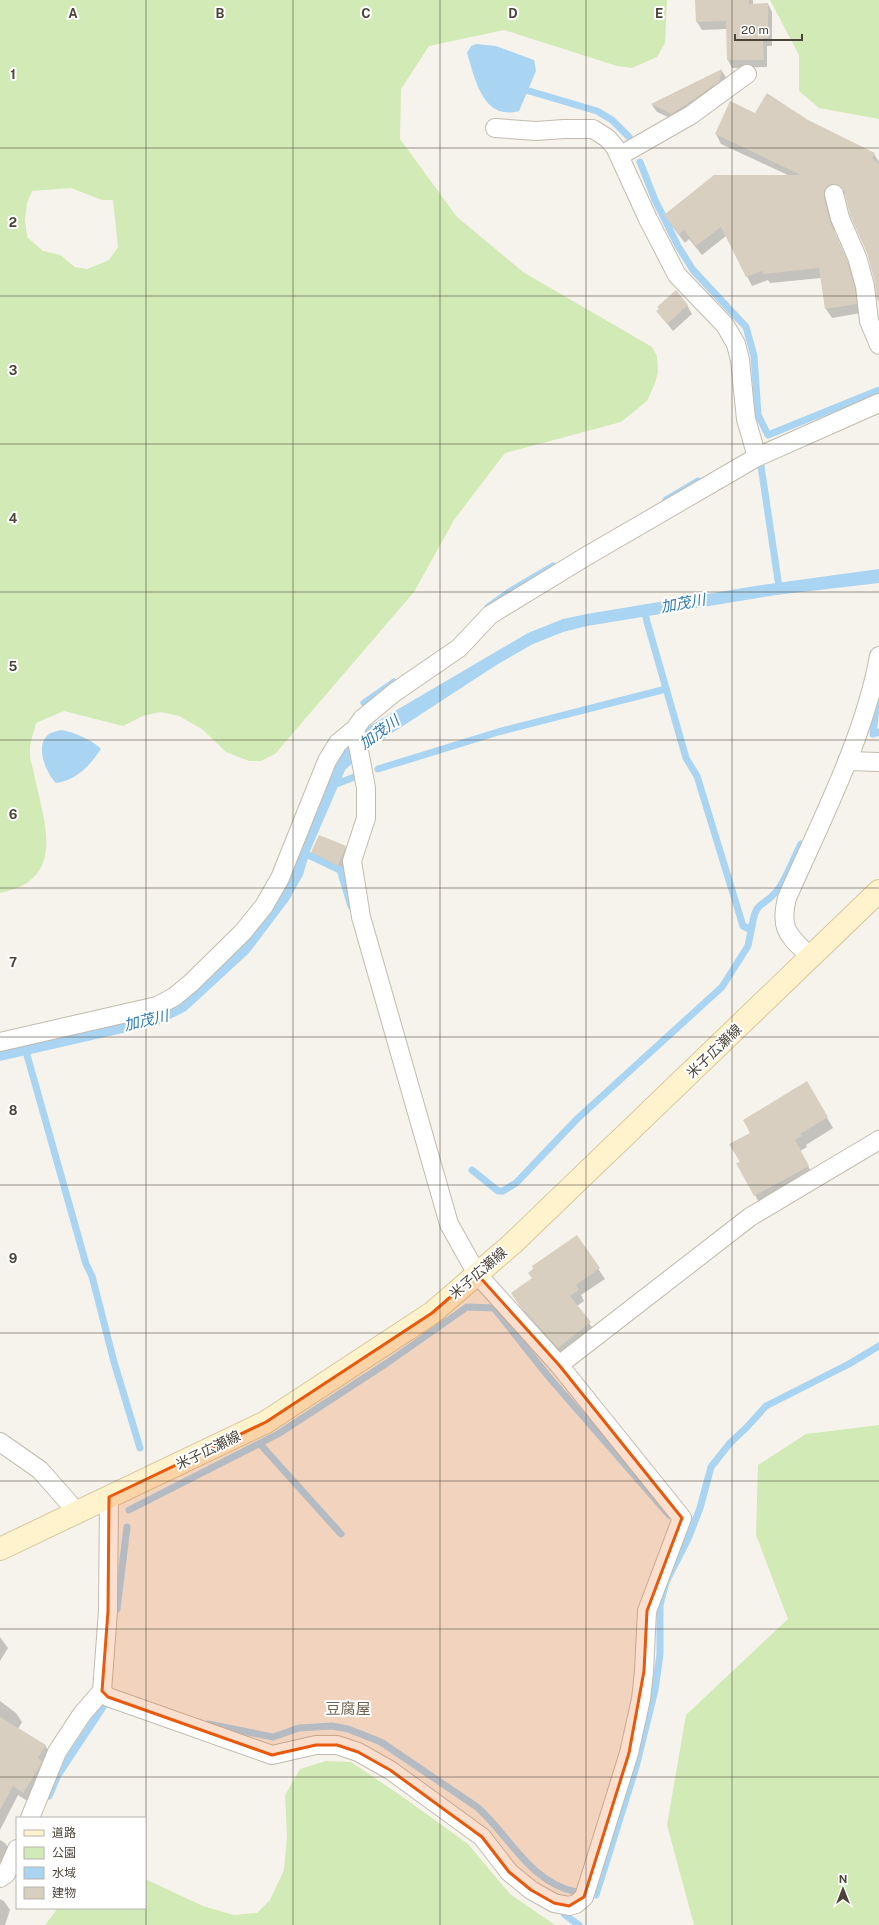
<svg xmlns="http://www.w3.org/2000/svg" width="879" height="1925" viewBox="0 0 879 1925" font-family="'Public Sans','Noto Sans JP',sans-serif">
	<rect width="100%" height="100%" fill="#f6f3ec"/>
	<!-- green -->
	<g fill="#d2eab5" fill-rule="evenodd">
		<path d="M0,0h667l-2,43 -8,14 -25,11 -15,-2 -113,-36 -75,16 -28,43 -1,50 57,78 66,55 129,75 5,9 1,16 -3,11 -8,18 -26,21 -116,31 -51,67 -40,72 -139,162 -14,7h-12l-23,-9 -24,-23 -23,-13 -19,-4 -17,4 -20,10 -59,-15 -28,12c-2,9 -6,19 -6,27 -1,8 3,17 4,24 10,48 34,106 -34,119zM71,188l31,12h11l5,47 -9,13 -22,9 -12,-2 -15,-12 -17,-4 -16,-14 -2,-18 2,-16 5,-12z"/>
		<polygon points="770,0 879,0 879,119 819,108 799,91 799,55"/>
		<polygon points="879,1425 879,1925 694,1925 667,1825 686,1715 788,1619 756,1535 758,1465 806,1434"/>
		<polygon points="326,1761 351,1762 403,1797 468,1844 510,1894 555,1925 45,1925 58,1908 145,1908 145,1879 203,1906 234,1915 257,1913 270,1900 284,1870 287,1836 285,1795 300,1769"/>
	</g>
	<!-- water -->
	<g fill="#a9d4f2">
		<path d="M476,44l20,2 38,14 2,11 -17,40c-36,10 -44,-32 -52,-58l4,-7z"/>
		<polygon points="879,569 879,583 776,595 587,626 563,632 533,644 498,664 366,750 345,770 310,851 303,875 289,900 249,953 186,1011 158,1025 0,1061 0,1044 162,1007 244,935 333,760 366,728 528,633 563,619 587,614 755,586"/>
		<path d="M61,730c15,3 30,9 40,19 -11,16 -25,32 -45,34 -10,-10 -22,-38 -7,-49 3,-2 9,-3 12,-4z"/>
	</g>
	<!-- shadow -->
	<g fill="#0003">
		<polygon points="696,0 753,0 753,5 768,4 772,12 772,46 767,46 767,67 732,68 728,60 727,29 702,30 697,22"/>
		<polygon points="721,70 726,77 723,90 677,121 657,112 652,105"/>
		<polygon points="756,115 807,120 874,154 879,162 879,305 876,283 868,254 846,195 843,193 829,207 835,233 852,271 859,298 861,313 832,318 826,309 821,278 770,283 768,280 752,286 726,236 702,255 689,239 685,243 671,225 666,216 790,176 721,144 716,134"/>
		<polygon points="687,305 692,314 673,331 658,312"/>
		<polygon points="345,847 350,855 343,874 317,861 312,852"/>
		<polygon points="807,1083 833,1128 806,1145 807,1147 800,1151 814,1177 761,1206 738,1164 741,1162 752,1133"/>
		<polygon points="577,1237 605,1279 581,1295 584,1301 577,1306 596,1333 565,1358 527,1316 519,1304 533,1279"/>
		<polygon points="0,1637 8,1648 0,1661"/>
		<polygon points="0,1701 16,1713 22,1722 18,1729 45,1745 51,1755 29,1802 18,1795 0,1830"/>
		<polygon points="0,1840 5,1843 11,1852 0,1879"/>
		<polygon points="0,1899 4,1901 10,1910 5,1925 0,1925"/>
	</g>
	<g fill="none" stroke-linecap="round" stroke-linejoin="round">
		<!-- stream -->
		<g stroke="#a9d4f2" stroke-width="7">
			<polyline points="519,88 597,111 612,120 629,137"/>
			<polyline points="640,162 655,200 678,246 693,270 746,327 754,356 758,415 768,435 879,390"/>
			<polyline points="761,466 779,587"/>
			<polyline points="666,500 698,481"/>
			<polyline points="488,607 509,592 553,566"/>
			<polyline points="877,700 873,734 879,732"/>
			<polyline points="364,703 394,682"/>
			<polyline points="378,769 498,732 666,689"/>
			<polyline points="331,786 357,776"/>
			<polyline points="304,853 340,870 351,906"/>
			<path d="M752,926c4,-26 10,-18 24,-34 9,-10 18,-35 25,-48"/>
			<polyline points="25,1048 86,1264 92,1276 114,1362 140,1448"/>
			<polyline points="472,1170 498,1191 503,1191 516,1183 577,1119 722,987 748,946 752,926 747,928 743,926 697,776 686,758 647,622 645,611"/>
			<polyline points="260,1444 341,1534"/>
			<polyline points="129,1510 278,1434 387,1363 467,1307 494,1308 548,1376 669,1515"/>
			<polyline points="117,1609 127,1527"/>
			<path d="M208,1724l65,13 26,-9 33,-2 16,3 33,13 96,65c33,29 52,75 99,85"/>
			<polyline points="49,1796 58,1775 103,1707"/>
			<polyline points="596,1895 636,1767 655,1690 660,1654 660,1605 666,1582 688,1539 700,1508 711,1467 730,1443 746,1428 766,1406 849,1364 879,1346"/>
			<polyline points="565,1915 579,1925"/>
		</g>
	</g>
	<!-- building -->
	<g fill="#d8cfc1">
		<polygon points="695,0 749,0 749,4 768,3 768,38 763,38 764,60 727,60 726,21 696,22"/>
		<polygon points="722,69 719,82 672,114 651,104"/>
		<polygon points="767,93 808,120 875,153 872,158 879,164 879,300 877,301 875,283 867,253 850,215 844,191 837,184 832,184 827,186 824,191 824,197 830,222 847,261 855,288 857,304 825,309 819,268 764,274 762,271 746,277 721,227 696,246 684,230 679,234 664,215 714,175 801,175 715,134 730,101 755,113"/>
		<polygon points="676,290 688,305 667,324 656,311 659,309 657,307"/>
		<polygon points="319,835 346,846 338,866 311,852"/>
		<polygon points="807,1081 828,1117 800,1134 802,1136 795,1140 809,1166 754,1196 736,1163 740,1162 729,1144 750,1133 743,1120"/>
		<polygon points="577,1235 600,1268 576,1285 579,1290 570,1296 591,1322 558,1348 519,1305 511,1293 532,1278 528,1273 533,1269 532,1266"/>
		<polygon points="0,1717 46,1745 38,1758 42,1761 40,1766 23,1793 13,1786 0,1810"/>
	</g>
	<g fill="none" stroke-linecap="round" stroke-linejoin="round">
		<defs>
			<g id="street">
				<polyline points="495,128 536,131 564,129 593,129 607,138 615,147 648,219 677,275 725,325 736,344 740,360 746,419 757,457"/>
				<polyline points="621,155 691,115 747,74"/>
				<polyline points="834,194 840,218 857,257 865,286 869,321 879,345"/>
				<polyline points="847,761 879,762"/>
				<path d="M811,958c-22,-23 -32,-27 -24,-60 33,-75 78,-162 92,-242"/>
				<polyline points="0,1042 157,1006 174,997 191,983 243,932 264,906 280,878 327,761 338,743 355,729 362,719 395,692 459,648 490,615 585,557 757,457 879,403"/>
				<polyline points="559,1365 750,1217 879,1140"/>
				<polyline points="0,1442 40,1470 77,1512"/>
				<polyline points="109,1497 108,1611 102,1691 108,1697 272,1755 316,1745 337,1745 358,1752 390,1770 482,1837 509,1872 531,1890 554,1903 569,1906 576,1904 584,1897 629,1753 641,1699 644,1671 647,1611 682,1518 559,1365 477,1274 449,1224 361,917 352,861 366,818 366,788 355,729"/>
				<polyline points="30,1818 57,1752 82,1714 102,1691"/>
				<polyline points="0,1878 6,1874 17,1849"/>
			</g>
			<polyline id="secondary" points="0,1549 266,1422 432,1313 512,1244 879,891"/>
		</defs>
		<!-- street casing -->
		<use href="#street" stroke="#c2bbae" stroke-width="20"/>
		<!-- secondary casing -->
		<use href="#secondary" stroke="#d6c79b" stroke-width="24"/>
		<!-- street -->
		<use href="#street" stroke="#fff" stroke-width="18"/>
		<!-- secondary -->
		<use href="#secondary" stroke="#fff3cd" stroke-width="22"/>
	</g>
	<!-- marked area -->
	<path fill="#e8590c" fill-opacity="0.2" stroke="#e8590c" stroke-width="3" stroke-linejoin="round" d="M477,1274l82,91 123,153 -35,93 -3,60 -15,82 -45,144 -15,9 -15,-3 -23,-13 -22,-18 -27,-35 -92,-67 -32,-18 -21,-7h-21l-44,10 -164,-58 -6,-6 6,-80 1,-114 157,-75 166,-109z"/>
	<!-- grid -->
	<path fill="none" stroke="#4b4439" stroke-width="1" stroke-opacity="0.55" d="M146,0v1925M293,0v1925M440,0v1925M586,0v1925M732,0v1925M0,148h879M0,296h879M0,444h879M0,592h879M0,740h879M0,888h879M0,1037h879M0,1185h879M0,1333h879M0,1481h879M0,1629h879M0,1777h879"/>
	<g text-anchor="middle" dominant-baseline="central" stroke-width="4" stroke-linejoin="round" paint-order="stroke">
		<!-- street labels -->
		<g font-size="14" fill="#4b4439" stroke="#fff">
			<text transform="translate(714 1051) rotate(-44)">米子広瀬線</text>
			<text transform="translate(478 1273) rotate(-41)">米子広瀬線</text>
			<text transform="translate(208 1450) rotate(-26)">米子広瀬線</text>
		</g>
		<!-- water labels -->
		<g font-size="15" font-style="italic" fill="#2e7ab2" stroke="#fff">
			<text transform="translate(683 603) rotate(-10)">加茂川</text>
			<text transform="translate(379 732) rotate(-36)">加茂川</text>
			<text transform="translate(146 1020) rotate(-13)">加茂川</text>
		</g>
		<!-- neighbourhood labels -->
		<g font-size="15" fill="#6e6250" stroke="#fff">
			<text x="348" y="1708">豆腐屋</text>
		</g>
	</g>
	<g font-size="13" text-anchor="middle" font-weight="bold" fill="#4b4439" stroke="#fff" stroke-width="4" stroke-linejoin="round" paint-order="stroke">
		<text x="73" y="18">A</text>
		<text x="220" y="18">B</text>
		<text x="366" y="18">C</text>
		<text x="513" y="18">D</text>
		<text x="659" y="18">E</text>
		<text x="13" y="79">1</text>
		<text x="13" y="227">2</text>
		<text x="13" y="375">3</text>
		<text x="13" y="523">4</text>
		<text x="13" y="671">5</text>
		<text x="13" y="819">6</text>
		<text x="13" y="967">7</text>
		<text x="13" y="1115">8</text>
		<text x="13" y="1263">9</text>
	</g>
	<!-- legend -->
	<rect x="16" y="1817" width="130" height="92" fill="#ffffff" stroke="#b7b4b0"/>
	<rect x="24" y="1830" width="20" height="6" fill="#fff3cd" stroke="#b7b4b0"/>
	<text x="52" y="1837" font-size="12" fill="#4b4439">道路</text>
	<rect x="24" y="1847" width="20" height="12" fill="#d2eab5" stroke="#b7b4b0"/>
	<text x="52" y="1857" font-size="12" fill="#4b4439">公園</text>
	<rect x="24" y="1867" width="20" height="12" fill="#a9d4f2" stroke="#b7b4b0"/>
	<text x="52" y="1877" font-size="12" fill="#4b4439">水域</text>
	<rect x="24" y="1887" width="20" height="12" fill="#d8cfc1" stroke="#b7b4b0"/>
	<text x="52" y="1897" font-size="12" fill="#4b4439">建物</text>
	<!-- north arrow -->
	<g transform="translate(843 1889)" stroke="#ffffff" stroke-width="3" paint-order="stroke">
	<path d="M0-3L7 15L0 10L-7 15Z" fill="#4b4439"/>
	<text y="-6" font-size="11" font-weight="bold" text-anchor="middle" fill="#4b4439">N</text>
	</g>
	<!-- scale -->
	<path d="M735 34v6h67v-6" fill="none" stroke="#4b4439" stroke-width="2"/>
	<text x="741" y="34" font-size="12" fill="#4b4439" stroke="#ffffff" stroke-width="3" paint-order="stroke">20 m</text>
</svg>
